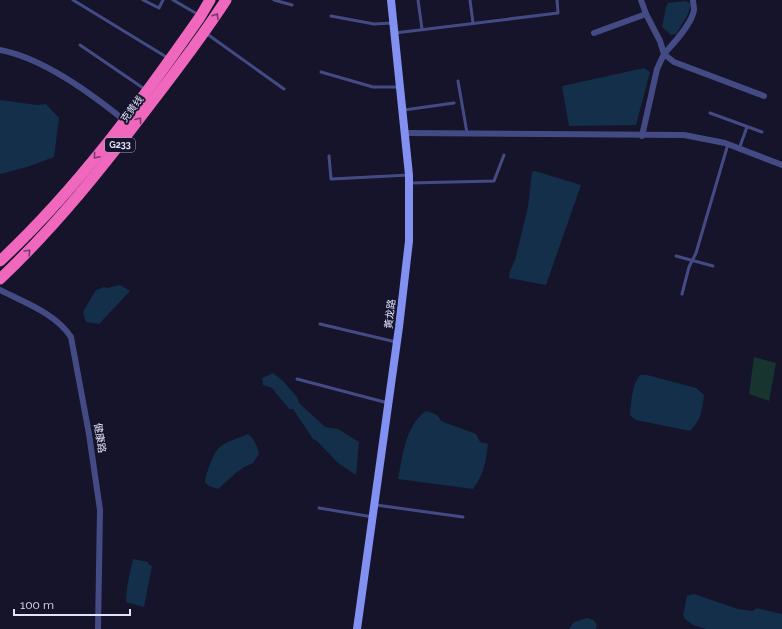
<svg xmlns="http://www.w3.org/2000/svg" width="782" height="629" viewBox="0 0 782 629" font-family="Raleway,'Noto Sans SC',sans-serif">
	<rect width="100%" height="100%" fill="#15142a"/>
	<!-- green -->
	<polygon fill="#18342e" points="754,357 776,363 769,401 749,394"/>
	<!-- water -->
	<g fill="#132f49">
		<polygon points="686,1 691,4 688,14 676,34 671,35 662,27 666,7 668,3"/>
		<polygon points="644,68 650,72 636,125 569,126 562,86"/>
		<polygon points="0,100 37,105 46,104 59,118 54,157 27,167 0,174"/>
		<polygon points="535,171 581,185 546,285 509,278 510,271 515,260 528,207 532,172"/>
		<polygon points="120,285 130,291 99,324 86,322 83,312 96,290 104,287 107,288"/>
		<polygon points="273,373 283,381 297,397 299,403 325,427 338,429 359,442 356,475 338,463 317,441 313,439 293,409 289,409 272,388 263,385 262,378"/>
		<path d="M641,375h6l49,13 8,7c-2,16 -3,25 -14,36l-54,-11 -6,-5c1,-11 2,-34 11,-40z"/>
		<path d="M426,411c7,2 12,3 15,10l35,13 4,8 8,2c-2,18 -4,30 -15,45l-75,-10c5,-24 7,-53 28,-68z"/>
		<path d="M248,434c7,6 9,11 11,20l-6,9 -9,4 -8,6 -18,16 -9,-3 -4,-4c1,-8 8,-29 14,-34 7,-7 20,-10 29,-14z"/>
		<polygon points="133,559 148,562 148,564 152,566 144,607 126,602 127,587"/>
		<polygon points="694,594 738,609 752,611 757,608 782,614 782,629 706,629 693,625 685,619 683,615 687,596"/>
		<polygon points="587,618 593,620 597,624 596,629 569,629 574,622"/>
	</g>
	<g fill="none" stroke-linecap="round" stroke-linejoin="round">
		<!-- lane -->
		<g stroke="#444b84" stroke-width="3">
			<polyline points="73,0 168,58"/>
			<polyline points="143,0 159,8 163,0"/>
			<polyline points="173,0 199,15"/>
			<polyline points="274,0 292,5"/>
			<polyline points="418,0 422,29"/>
			<polyline points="470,0 473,23"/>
			<polyline points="331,16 374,24 393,23"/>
			<polyline points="395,33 558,13 557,0"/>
			<polyline points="207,34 284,89"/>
			<polyline points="80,45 146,90"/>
			<polyline points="321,72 373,87 399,87"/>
			<polyline points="458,81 467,133"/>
			<polyline points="404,110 454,103"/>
			<polyline points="710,113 762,132"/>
			<polyline points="739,149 747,127"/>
			<polyline points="329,156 331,179 409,175"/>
			<polyline points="410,183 494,181 504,155"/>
			<polyline points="676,256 713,266"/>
			<polyline points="682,294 689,267 696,253 728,144"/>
			<polyline points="320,324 396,342"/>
			<polyline points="297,379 388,403"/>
			<polyline points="376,505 463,517"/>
			<polyline points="319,508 373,517"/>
		</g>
		<!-- street -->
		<g stroke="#444b84" stroke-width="6">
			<polyline points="641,0 646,14 660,41 664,54 657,69 642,136"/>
			<path d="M693,0c0,3 1,7 1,10 -2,14 -21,34 -30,44l10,8 90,34"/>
			<polyline points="594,33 646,14"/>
			<path d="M0,50c43,8 92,44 125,71"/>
			<polyline points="405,133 684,135 725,143 782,165"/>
			<path d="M0,290c25,13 55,23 71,47l18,97 11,76 -2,119"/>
		</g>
		<!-- secondary -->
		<polyline stroke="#8290f2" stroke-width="8" points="357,629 399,327 409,241 409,175 391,0"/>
		<!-- highway -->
		<g stroke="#ef68bd" stroke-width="11">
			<path d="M0,261c77,-72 140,-158 200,-244l10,-17"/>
			<path d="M0,279c56,-53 103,-112 149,-173 27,-35 53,-69 77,-106"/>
		</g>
	</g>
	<!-- one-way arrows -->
	<defs><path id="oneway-chevron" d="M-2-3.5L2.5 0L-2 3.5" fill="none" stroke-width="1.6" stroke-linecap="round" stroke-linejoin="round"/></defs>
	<g stroke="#773a6c">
		<use href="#oneway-chevron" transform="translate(216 16) rotate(-58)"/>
		<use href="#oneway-chevron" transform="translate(139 120) rotate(-53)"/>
		<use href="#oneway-chevron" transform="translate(96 156) rotate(130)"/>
		<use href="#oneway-chevron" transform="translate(28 252) rotate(-46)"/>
	</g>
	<g text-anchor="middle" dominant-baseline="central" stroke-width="4" stroke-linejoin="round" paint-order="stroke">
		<!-- shield labels -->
		<rect fill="#15142a" stroke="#a4a4bd" stroke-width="1" x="105" y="138" width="30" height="14" rx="3"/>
		<g font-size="9" font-weight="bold" fill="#e1e2fc">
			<text x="120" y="145">G233</text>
		</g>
		<!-- street labels -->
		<g font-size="10" fill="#e1e2fc" stroke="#15142a">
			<text transform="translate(132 109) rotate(-53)">克黄线</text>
			<text transform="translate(390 314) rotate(-83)">黄龙路</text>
			<text transform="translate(100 438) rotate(81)">健康路</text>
		</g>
	</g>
	<!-- scale -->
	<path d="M14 609v6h116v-6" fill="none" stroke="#e1e2fc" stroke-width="2"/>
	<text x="20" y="609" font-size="12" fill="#e1e2fc" stroke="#15142a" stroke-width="3" paint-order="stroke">100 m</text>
</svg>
